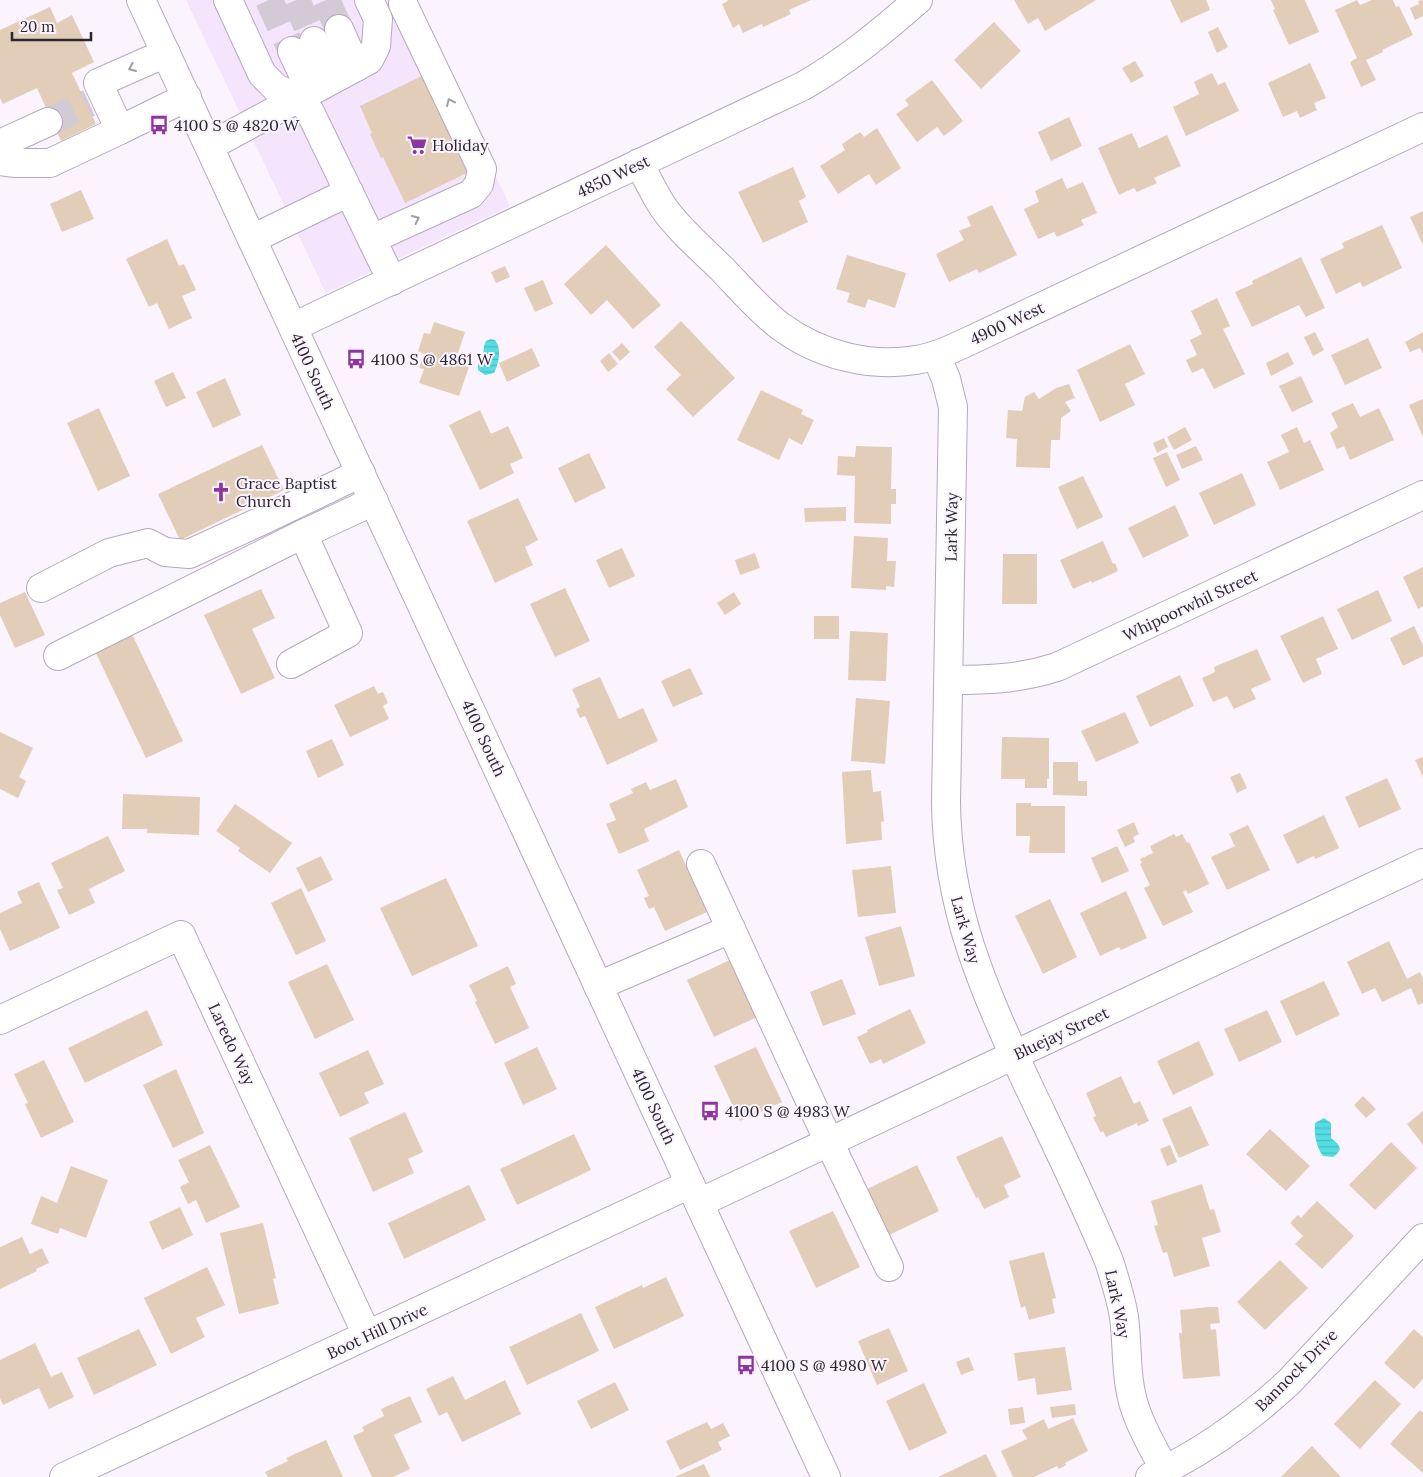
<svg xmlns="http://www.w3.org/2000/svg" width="1423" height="1477" viewBox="0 0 1423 1477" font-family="Lora,serif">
	<defs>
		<pattern id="water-rules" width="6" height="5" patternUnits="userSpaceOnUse" patternTransform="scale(1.25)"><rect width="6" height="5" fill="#54dde3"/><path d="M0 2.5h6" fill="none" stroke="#49bec3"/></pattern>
	</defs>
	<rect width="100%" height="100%" fill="#fbf4fe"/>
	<!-- built -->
	<polygon fill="#f4e4fc" points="186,0 412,0 510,206 326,293"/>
	<!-- water -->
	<g fill="url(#water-rules)">
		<path d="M491,339l4,1c7,9 4,23 -1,33l-9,2 -7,-5v-5l5,-9 1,-10 2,-5z"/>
		<path d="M1324,1118l7,5v15l7,6 2,5 -3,5 -4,3 -10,-1c-7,-9 -9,-22 -8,-33z"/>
	</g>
	<!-- building -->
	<g fill="#e2cdb9">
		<polygon points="727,0 811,0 789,10 791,14 763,27 762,24 743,33 739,24 733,28 722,4 728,1"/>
		<polygon points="1014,0 1096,0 1045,31 1038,18 1028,24"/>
		<polygon points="1170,0 1206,0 1210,10 1181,23"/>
		<polygon points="1271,0 1305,0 1319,32 1289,45 1273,10 1275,9"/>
		<polygon points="1357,0 1360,5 1372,0 1393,0 1396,7 1399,6 1413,35 1382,50 1383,52 1366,60 1376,80 1361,87 1350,62 1357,58 1335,10"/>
		<polygon points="1423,0 1423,16 1415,20 1410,8 1419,4 1418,1"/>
		<polygon points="50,7 57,23 72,15 94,62 72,73 96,124 61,141 37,88 3,104 0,98 0,30"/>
		<polygon points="994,22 1021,51 981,89 954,60"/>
		<polygon points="1218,27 1228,47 1217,53 1208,32"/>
		<polygon points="1135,61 1144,76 1131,83 1122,68"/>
		<polygon points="1310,63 1326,98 1314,103 1317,110 1300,118 1297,111 1283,117 1268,83"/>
		<polygon points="1212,73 1218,85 1225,82 1239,111 1186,136 1173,107 1199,94 1194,82"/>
		<polygon points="424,75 471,171 405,203 383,157 381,158 370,134 372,133 360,106"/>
		<polygon points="932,80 963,121 944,136 937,127 917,142 896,114 909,105 905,100"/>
		<polygon points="1069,117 1082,146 1051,161 1038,132"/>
		<polygon points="877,128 901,168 876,185 869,174 838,194 820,166 845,150 842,144 860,132 864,137"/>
		<polygon points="1132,133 1139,148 1167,135 1181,166 1154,178 1157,183 1137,192 1134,188 1119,195 1098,148"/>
		<polygon points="793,167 806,197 799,201 808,222 763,243 738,192"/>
		<polygon points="1062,178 1067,189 1083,182 1097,213 1081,220 1084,225 1057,237 1054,232 1038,239 1024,209 1039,202 1035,191"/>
		<polygon points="81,190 94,219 62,232 50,204"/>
		<polygon points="992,205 1017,255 979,273 977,269 949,282 936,254 964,240 959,231 971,226 967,217"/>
		<polygon points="1423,211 1423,245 1410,217"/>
		<polygon points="1382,225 1402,268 1363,287 1360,282 1336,294 1320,259 1344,248 1342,243"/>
		<polygon points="167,239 179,266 184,264 196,290 182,296 192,318 169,329 157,303 149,307 126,259"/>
		<polygon points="606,245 661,305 633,329 607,300 591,315 564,284"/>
		<polygon points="847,255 906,273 895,308 868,299 865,308 847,302 850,293 836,289"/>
		<polygon points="1301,257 1325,308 1306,317 1299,305 1252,327 1235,292 1253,284 1252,281"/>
		<polygon points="505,266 510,277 496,283 491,272"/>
		<polygon points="543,280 553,304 535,312 524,288"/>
		<polygon points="1217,298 1230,326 1223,329 1245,374 1214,389 1203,368 1192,373 1186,360 1197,355 1190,340 1202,334 1191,311"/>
		<polygon points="681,321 735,378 693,417 666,389 681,375 654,347"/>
		<polygon points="434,322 465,332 456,359 470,364 459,396 419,383 424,369 419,368 424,354 418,351 424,333 430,334"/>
		<polygon points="1315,332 1324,350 1313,356 1304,337"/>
		<polygon points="1423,332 1423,354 1420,348 1410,352 1405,342"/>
		<polygon points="1368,338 1382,368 1345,385 1331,355"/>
		<polygon points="622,343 630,352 620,361 612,352"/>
		<polygon points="1130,344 1145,374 1125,384 1135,405 1100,422 1077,370"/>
		<polygon points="532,348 540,366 507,382 499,363"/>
		<polygon points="1288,352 1294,364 1271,376 1266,363"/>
		<polygon points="609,353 618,364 608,372 600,361"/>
		<polygon points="173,372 186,398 166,407 154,381"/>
		<polygon points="1301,376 1313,402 1292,412 1279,386"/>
		<polygon points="225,378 241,415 213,428 196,392"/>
		<polygon points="1069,384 1075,398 1065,402 1071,411 1061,418 1060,440 1051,440 1050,468 1016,467 1017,439 1006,438 1008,410 1022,411 1025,397 1034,392 1039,399 1056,388"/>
		<polygon points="761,390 803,410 801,414 814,420 802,445 789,438 779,460 737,440"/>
		<polygon points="1423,399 1423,437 1409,405"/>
		<polygon points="1353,403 1360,417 1379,408 1394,440 1350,460 1344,446 1337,449 1330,433 1338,427 1331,413"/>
		<polygon points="99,408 130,476 98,491 67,423"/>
		<polygon points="480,410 491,434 508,426 523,458 510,464 514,473 480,490 449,425"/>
		<polygon points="1185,427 1192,440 1174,450 1167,437"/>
		<polygon points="1297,427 1304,443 1310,440 1324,470 1280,490 1267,462 1289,452 1281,435"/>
		<polygon points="1164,438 1168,447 1157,453 1153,443"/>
		<polygon points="262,445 284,490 180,540 158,494"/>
		<polygon points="856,446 892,447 891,489 896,489 896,504 891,504 891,524 854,523 855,476 837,475 838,456 855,457"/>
		<polygon points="1196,446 1203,460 1182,469 1176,455"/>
		<polygon points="1167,452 1180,480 1166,487 1153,458"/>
		<polygon points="589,453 606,488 575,503 558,468"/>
		<polygon points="1242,473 1256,505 1214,525 1199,493"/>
		<polygon points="1083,476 1103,517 1077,529 1058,487"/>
		<polygon points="518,498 538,540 525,547 533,565 495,583 467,521"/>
		<polygon points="1175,505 1189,536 1143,558 1128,528"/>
		<polygon points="846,507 846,521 805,522 804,508"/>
		<polygon points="854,536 888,538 887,561 896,561 894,587 886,586 886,590 851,588"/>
		<polygon points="1103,541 1113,564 1115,563 1118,571 1092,583 1091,581 1073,589 1060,560"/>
		<polygon points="622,548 635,576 609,588 596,560"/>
		<polygon points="755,553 760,568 740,575 735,560"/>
		<polygon points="1003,554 1037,554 1037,604 1002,604"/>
		<polygon points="1423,567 1423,606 1418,609 1403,577"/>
		<polygon points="565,588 590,641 555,657 530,604"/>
		<polygon points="261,589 275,618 252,629 275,678 241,694 204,615"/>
		<polygon points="1378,590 1392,621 1352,640 1337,609"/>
		<polygon points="25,592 45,635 15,648 0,615 0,603"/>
		<polygon points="734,592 741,604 725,615 717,603"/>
		<rect x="814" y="616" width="25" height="23"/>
		<polygon points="1323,616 1338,649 1316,659 1322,674 1303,683 1280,636"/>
		<polygon points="1414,626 1423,645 1423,656 1403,666 1390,638"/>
		<polygon points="850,631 888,633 886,681 848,680"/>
		<polygon points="131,632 183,741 146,758 94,649"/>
		<polygon points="1257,649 1271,680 1251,689 1256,699 1234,709 1227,696 1213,702 1202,678 1215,672 1214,667"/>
		<polygon points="690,668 703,694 673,707 661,681"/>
		<polygon points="1180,675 1194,706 1150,727 1136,696"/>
		<polygon points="600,677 619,719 643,708 658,741 607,765 585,716 580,718 576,709 580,707 572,689"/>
		<polygon points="374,686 378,694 383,692 388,703 383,706 389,719 350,737 334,705"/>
		<polygon points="856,698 890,701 885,764 851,761"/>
		<polygon points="1125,712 1139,743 1096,762 1081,731"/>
		<polygon points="0,732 33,748 19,777 26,781 18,798 0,789"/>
		<polygon points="1002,737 1049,738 1049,779 1047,779 1047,788 1025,788 1025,779 1001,779"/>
		<polygon points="332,739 344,765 318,778 306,751"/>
		<polygon points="1423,757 1423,777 1415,760"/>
		<polygon points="1053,762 1078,762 1078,781 1087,781 1087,796 1053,795"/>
		<polygon points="871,770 873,792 881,791 884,821 881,822 882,840 846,844 842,772"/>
		<polygon points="1240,773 1247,788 1237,793 1230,777"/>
		<polygon points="1387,778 1401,809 1359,828 1345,797"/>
		<polygon points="676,779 688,807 644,829 649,841 619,854 606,824 616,820 609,804 633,793 631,789 646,782 650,790"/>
		<polygon points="123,794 200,797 199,835 147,833 147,829 122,829"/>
		<polygon points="1016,803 1031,803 1031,806 1065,806 1065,853 1029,853 1030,836 1016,836"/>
		<polygon points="235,804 292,843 270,873 238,851 240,848 216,831"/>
		<polygon points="1324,815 1339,848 1315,859 1314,856 1297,864 1283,835"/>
		<polygon points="1134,822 1139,834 1133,837 1135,842 1125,847 1117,830"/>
		<polygon points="1248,825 1270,870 1227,890 1211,857 1235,846 1229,834"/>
		<polygon points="1174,834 1176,837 1182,834 1187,843 1189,842 1209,884 1188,894 1186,890 1183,892 1193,912 1163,926 1144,888 1150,885 1140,864 1142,863 1140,859 1153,853 1150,846"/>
		<polygon points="108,836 125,871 89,889 95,903 69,915 57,890 63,888 51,863"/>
		<polygon points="1117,846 1129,871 1102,883 1091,858"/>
		<polygon points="679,850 707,912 665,931 654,907 649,909 644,898 649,896 637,870"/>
		<polygon points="321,856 333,880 308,892 296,868"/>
		<polygon points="891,866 896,913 858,917 852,870"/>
		<polygon points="446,878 478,946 412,976 380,908"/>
		<polygon points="39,882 60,928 10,951 0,929 0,913 22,903 17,892"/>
		<polygon points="301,888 326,941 296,955 271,903"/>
		<polygon points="1126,891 1147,938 1121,950 1119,947 1100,956 1080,913"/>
		<polygon points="1050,899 1077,957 1043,974 1015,916"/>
		<polygon points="901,926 915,976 879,986 865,937"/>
		<polygon points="1389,941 1407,979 1420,972 1423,979 1423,1003 1418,1005 1411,988 1382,1002 1375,988 1362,994 1347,962"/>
		<polygon points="730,960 757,1017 714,1037 687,980"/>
		<polygon points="327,964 354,1020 315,1039 288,982"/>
		<polygon points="508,966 516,984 510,987 529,1028 495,1044 475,1002 477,1001 469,985"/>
		<polygon points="842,979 856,1014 823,1026 810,992"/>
		<polygon points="1324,981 1340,1015 1296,1036 1280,1001"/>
		<polygon points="910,1009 926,1043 883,1064 881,1059 870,1064 857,1037 868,1032 867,1030"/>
		<polygon points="147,1010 163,1045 85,1083 68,1048"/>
		<polygon points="1267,1010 1282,1042 1239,1062 1224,1029"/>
		<polygon points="1199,1041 1214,1075 1173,1095 1157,1061"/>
		<polygon points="537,1047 557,1089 523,1105 504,1063"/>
		<polygon points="756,1047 782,1102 740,1121 714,1066"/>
		<polygon points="368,1050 384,1084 364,1093 369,1103 340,1117 319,1073"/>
		<polygon points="44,1060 74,1122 41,1138 25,1104 28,1103 14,1074"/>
		<polygon points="176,1069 204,1133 173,1148 143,1085"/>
		<polygon points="1121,1076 1134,1104 1140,1101 1149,1121 1138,1126 1137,1123 1106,1137 1103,1131 1101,1133 1093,1117 1096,1116 1086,1093"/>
		<polygon points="1363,1096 1376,1109 1366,1118 1354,1105"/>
		<polygon points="1191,1106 1209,1145 1179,1158 1162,1119"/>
		<polygon points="1423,1111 1423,1145 1407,1124"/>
		<polygon points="405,1112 423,1152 408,1159 414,1173 373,1192 349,1138"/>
		<polygon points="1270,1129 1310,1166 1286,1191 1246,1154"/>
		<polygon points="574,1134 591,1170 517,1205 500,1169"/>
		<polygon points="1002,1136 1021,1177 1004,1185 1009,1197 984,1209 978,1197 976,1198 956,1157"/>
		<polygon points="1391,1142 1417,1168 1375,1210 1349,1185"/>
		<polygon points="210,1145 240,1207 206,1223 196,1200 188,1204 180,1187 189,1182 178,1160"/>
		<polygon points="1170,1145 1177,1162 1167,1166 1160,1149"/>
		<polygon points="917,1165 939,1211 885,1237 863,1191"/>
		<polygon points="71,1166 108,1180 86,1238 60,1228 58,1234 31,1224 41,1196 57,1203"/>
		<polygon points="1202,1184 1210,1210 1214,1209 1221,1232 1202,1238 1210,1266 1174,1277 1167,1252 1163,1253 1154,1226 1158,1225 1151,1201"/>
		<polygon points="469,1185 486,1220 404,1259 388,1223"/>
		<polygon points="1317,1201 1354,1236 1322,1269 1295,1244 1303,1236 1290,1223 1298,1215 1301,1218"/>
		<polygon points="180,1207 193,1235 162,1250 149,1222"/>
		<polygon points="833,1211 860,1267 816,1288 789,1231"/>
		<polygon points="263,1223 276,1278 273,1279 279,1304 239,1314 220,1233"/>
		<polygon points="22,1237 30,1254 42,1248 49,1263 36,1269 37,1271 0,1289 0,1247"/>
		<polygon points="1044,1252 1056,1298 1052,1299 1055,1313 1029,1320 1025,1306 1021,1308 1009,1261"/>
		<polygon points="1280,1260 1308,1288 1265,1330 1237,1302"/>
		<polygon points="207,1267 225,1305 196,1318 205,1337 171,1354 144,1298"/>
		<polygon points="666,1277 684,1316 614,1349 595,1307 642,1285 643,1288"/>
		<polygon points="1209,1307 1218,1307 1220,1323 1210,1324 1211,1330 1216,1329 1220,1376 1183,1379 1179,1333 1182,1333 1180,1310"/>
		<polygon points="581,1313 599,1351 527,1385 509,1347"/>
		<polygon points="889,1328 908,1371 877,1385 858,1341"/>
		<polygon points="139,1329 157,1365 94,1395 77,1358"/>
		<polygon points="1414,1329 1423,1337 1423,1379 1414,1389 1384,1363"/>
		<polygon points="35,1343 51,1377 62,1372 74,1397 49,1409 39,1388 3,1405 0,1398 0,1360"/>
		<polygon points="1065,1347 1072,1390 1037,1395 1035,1378 1018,1381 1014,1353"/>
		<polygon points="969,1357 974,1370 961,1375 956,1362"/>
		<polygon points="453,1376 465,1400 505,1380 521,1414 462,1442 447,1412 439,1416 426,1389"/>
		<polygon points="1375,1380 1401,1404 1360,1449 1334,1424"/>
		<polygon points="615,1382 629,1410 591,1429 577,1401"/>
		<polygon points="924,1383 947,1433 909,1451 886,1401"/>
		<polygon points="410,1396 422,1422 394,1435 410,1469 393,1477 372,1477 353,1436 364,1431 362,1427 384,1416 381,1409"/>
		<polygon points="1075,1404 1076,1415 1052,1418 1050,1407"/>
		<polygon points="1023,1407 1025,1423 1010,1425 1008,1409"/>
		<polygon points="1420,1410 1423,1413 1423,1473 1390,1444"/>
		<polygon points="1073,1418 1088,1451 1065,1463 1066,1465 1059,1469 1057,1466 1034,1477 1013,1477 1001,1451 1027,1439 1022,1430 1044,1419 1048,1429"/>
		<polygon points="707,1422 711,1429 723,1423 730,1436 718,1442 722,1450 680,1470 666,1441"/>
		<polygon points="326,1440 343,1477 268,1477 265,1472 288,1461 286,1458"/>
		<polygon points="1312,1446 1341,1477 1281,1477"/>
		<polygon points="986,1454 997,1477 938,1477"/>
		<polygon points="704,1464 710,1477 675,1477"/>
	</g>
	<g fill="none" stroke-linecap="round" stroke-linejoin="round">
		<!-- minor-tunnel -->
		<g stroke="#d2cbd5" stroke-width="28" stroke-dasharray="28 14" stroke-linecap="butt">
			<polyline points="269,0 292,51"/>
			<polyline points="296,0 314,41"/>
			<polyline points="326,0 339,29"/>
			<polyline points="48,122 89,103"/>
		</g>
		<defs>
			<g id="minor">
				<polyline points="228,0 262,74 277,89 299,97 310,112 392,281"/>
				<polyline points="339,29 356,67"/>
				<polyline points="314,41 333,79"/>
				<polyline points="292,51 311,91"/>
				<polyline points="120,130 187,97"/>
				<polyline points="0,144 48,122"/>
				<polyline points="210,146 369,60 376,46 378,19 369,0"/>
				<polyline points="0,161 14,163 50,163 120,130 98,83 166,53"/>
				<path d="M639,163c8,15 15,30 24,44 16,23 40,43 60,63 18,19 36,40 57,56 38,28 88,42 136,34 19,-3 36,-11 53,-19l454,-214"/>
				<polyline points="252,239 349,192"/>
				<polyline points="372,239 471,194 479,184 482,169 403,4"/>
				<path d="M293,327l510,-241c45,-26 77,-53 115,-86"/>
				<path d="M936,355l10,24 7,28 -7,395c1,106 37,186 81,281 28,59 57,118 82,178 6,19 12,37 15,56 4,30 1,62 11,91 7,22 19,42 30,62"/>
				<polyline points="41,588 109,553 148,543 165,552 189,554 261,521 361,473"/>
				<polyline points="58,656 303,534 374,501"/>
				<polyline points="291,664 348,633 303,534"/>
				<path d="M949,680c39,0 70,-1 108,-13l366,-172"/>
				<polyline points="701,864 829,1142 889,1267"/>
				<polyline points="598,986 731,929"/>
				<polyline points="0,1020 181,935 367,1335"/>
				<polyline points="699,1203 1423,863"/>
				<polyline points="64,1477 690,1184"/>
				<path d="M1150,1477c52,-24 98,-57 140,-96l133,-143"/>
			</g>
			<polyline id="major" points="141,0 826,1477"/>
		</defs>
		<!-- minor casing -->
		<use href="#minor" stroke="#b6a7be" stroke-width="30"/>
		<!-- major casing -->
		<use href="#major" stroke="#b6a7be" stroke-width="30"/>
		<!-- minor -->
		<use href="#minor" stroke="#fff" stroke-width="28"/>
		<!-- major -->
		<use href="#major" stroke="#fff" stroke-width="28"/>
	</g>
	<!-- one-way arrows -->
	<defs><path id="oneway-chevron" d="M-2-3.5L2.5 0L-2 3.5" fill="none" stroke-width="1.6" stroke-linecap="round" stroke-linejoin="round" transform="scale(1.25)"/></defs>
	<g stroke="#a09da1">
		<use href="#oneway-chevron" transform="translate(132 68) rotate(156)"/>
		<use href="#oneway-chevron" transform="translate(450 102) rotate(-115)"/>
		<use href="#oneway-chevron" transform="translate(416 219) rotate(-25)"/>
	</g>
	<!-- icons -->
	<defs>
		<symbol id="bus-bare" viewBox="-9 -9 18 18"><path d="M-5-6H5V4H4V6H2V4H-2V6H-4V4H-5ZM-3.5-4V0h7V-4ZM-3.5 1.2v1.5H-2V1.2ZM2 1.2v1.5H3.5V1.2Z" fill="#8d34a0" stroke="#fbf4fe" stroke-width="2.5" paint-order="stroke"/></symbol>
		<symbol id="supermarket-bare" viewBox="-9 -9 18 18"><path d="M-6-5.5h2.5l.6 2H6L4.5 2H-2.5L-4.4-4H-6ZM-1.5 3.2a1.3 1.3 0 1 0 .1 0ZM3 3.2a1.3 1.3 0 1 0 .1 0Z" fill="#8d34a0" stroke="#fbf4fe" stroke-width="2.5" paint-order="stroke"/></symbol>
		<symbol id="church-bare" viewBox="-9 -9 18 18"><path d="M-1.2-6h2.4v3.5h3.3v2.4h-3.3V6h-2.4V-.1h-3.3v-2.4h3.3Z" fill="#8d34a0" stroke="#fbf4fe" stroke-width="2.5" paint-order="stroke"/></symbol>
	</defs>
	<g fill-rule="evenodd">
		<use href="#bus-bare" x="145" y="111" width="28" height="28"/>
		<use href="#supermarket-bare" x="403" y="131" width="28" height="28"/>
		<use href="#bus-bare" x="342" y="345" width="28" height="28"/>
		<use href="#church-bare" x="207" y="478" width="28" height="28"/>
		<use href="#bus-bare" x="696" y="1097" width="28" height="28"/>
		<use href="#bus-bare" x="732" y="1351" width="28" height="28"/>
	</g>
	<g text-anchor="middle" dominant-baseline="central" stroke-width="4" stroke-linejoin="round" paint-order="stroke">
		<!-- poi labels -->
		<g font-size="16" fill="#2c262f" stroke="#fbf4fe" text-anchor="start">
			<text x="174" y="125">4100 S @ 4820 W</text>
			<text x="432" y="145">Holiday</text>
			<text x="371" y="359">4100 S @ 4861 W</text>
			<text x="236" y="483">Grace Baptist<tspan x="236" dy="18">Church</tspan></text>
			<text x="725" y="1111">4100 S @ 4983 W</text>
			<text x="761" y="1365">4100 S @ 4980 W</text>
		</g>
		<!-- street labels -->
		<g font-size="16" fill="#2c262f" stroke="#fbf4fe">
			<text transform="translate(613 176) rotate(-25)">4850 West</text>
			<text transform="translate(1007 323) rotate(-25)">4900 West</text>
			<text transform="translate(313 371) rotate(65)">4100 South</text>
			<text transform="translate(951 527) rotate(-89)">Lark Way</text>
			<text transform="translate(1190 605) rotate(-25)">Whipoorwhil Street</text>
			<text transform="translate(484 738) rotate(65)">4100 South</text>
			<text transform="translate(966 930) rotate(74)">Lark Way</text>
			<text transform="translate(1061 1033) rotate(-25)">Bluejay Street</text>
			<text transform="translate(232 1044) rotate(65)">Laredo Way</text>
			<text transform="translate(654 1106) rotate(65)">4100 South</text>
			<text transform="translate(1118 1304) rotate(78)">Lark Way</text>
			<text transform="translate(377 1331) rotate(-25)">Boot Hill Drive</text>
			<text transform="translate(1296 1370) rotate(-45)">Bannock Drive</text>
		</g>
	</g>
	<!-- scale -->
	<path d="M12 32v8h79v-8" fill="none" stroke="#2c262f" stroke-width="2.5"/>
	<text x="20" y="32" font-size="15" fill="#2c262f" stroke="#fbf4fe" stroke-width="4" paint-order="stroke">20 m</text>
</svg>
